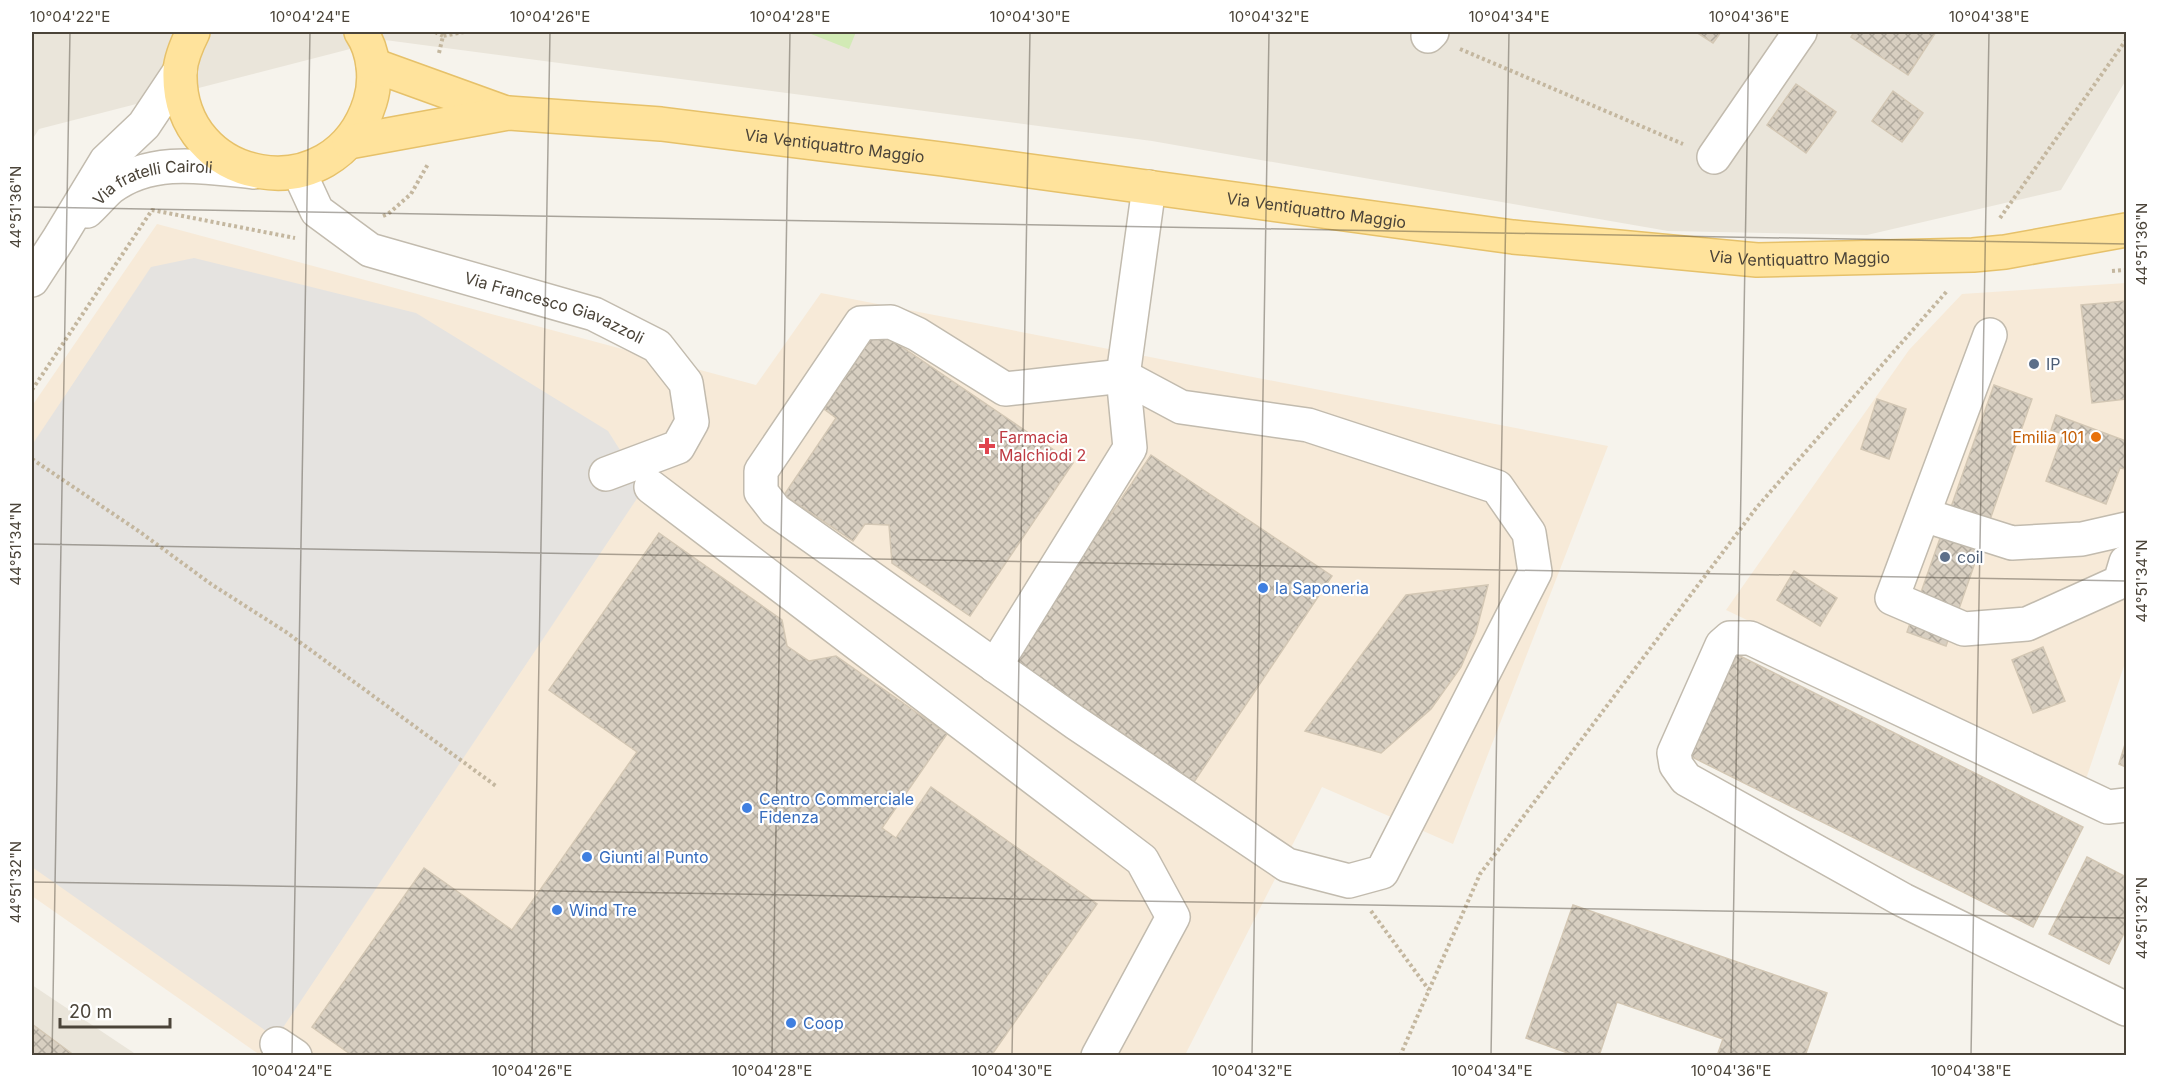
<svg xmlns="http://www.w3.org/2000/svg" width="2158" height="1087" viewBox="0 0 2158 1087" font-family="Inter,sans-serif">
	<defs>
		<pattern id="building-cross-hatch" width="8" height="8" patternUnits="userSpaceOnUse" patternTransform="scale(1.5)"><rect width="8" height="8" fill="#d8cfc1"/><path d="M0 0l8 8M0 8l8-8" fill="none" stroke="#b1aa9e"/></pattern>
	</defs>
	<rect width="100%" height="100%" fill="#f6f3ec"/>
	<!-- residential -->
	<g fill="#eae5da">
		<polygon points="32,32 2126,32 2126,80 2061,190 1867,235 1668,231 1152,141 385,40 39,129 32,140"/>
		<polygon points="32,985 137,1055 32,1055"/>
	</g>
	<!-- commercial -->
	<g fill="#f7ead8">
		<polygon points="157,224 756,385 821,293 1608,446 1453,844 1322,787 1185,1055 260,1055 32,896 32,406"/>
		<polygon points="2126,283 2126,441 2056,416 2051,430 2063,434 2046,481 2106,504 2120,468 2126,469 2126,660 2085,782 1726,610 1909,350 1962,294"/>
	</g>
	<!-- pitch -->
	<polygon fill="#d2eab5" points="806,32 856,32 849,49"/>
	<!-- parking -->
	<polygon fill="#e5e3e0" points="194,258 416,313 608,431 644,488 276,1038 32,867 32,445 151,267"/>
	<!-- building -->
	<g fill="url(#building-cross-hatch)" stroke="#d3c7b4" stroke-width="1.5">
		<polygon points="1696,32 1721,32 1713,43"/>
		<polygon points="1854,32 1936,32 1908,75 1851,37"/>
		<polygon points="1796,84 1836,112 1806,153 1767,125"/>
		<polygon points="1893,91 1923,113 1902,142 1872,121"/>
		<polygon points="2125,301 2126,317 2126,399 2092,403 2081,305"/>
		<polygon points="877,330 1073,463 970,616 892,563 889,525 865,524 853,541 784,495 836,418 824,409"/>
		<polygon points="1994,385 2032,399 1946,646 1907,632"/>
		<polygon points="1877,399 1906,409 1889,459 1861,449"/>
		<polygon points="2056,415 2126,441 2126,469 2120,468 2106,504 2046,481 2063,434 2051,430"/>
		<polygon points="1151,455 1332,576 1194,782 1013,659"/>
		<polygon points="659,533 782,620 787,646 809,661 836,656 947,734 882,828 896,838 931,787 1097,904 991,1056 353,1056 312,1027 424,868 512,930 637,752 549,690"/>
		<polygon points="1794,571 1837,598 1820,626 1777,600"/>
		<polygon points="1488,585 1476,632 1461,667 1431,709 1381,753 1305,731 1406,595"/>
		<polygon points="2043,647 2065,701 2033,713 2012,660"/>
		<polygon points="1732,652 2083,827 2033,927 1682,752"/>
		<polygon points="2126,741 2126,767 2119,764"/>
		<polygon points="2087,857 2126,877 2126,929 2109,964 2049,934"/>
		<polygon points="1573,905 1827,993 1805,1056 1717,1056 1723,1039 1617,1002 1599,1056 1576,1056 1526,1038"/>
		<polygon points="32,1024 75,1056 32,1056"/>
	</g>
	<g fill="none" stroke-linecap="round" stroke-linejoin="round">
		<defs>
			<g id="minor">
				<polyline points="1428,36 1432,32"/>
				<polyline points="1714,157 1800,32"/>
				<path id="s1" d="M299,172l18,39 53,39 224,64 63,32 29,37 6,39 -14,25 -72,27"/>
				<path id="s2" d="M87,211c8,-7 15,-16 23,-23 42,-32 96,-21 144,-16"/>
				<polyline points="32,280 58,240 106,161 144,125 180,71"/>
				<polygon points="891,322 917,334 1005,389 1123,376 1181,407 1308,425 1497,487 1529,533 1535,572 1382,872 1349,881 1287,865 1076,723 775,510 761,492 761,471 861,323"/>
				<polyline points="1990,335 1892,598 1964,629 2027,624 2120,582 2126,562"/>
				<polyline points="651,487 1142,860 1173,917 1098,1056"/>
				<polyline points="1924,515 2012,543 2082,539 2126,529"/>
				<polyline points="995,666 1130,448 1123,376 1149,187"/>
				<polyline points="2126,805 2108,807 1750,638 1730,638 1722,645 1674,753 1676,765 1686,779 1903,900 2126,1009"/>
				<polyline points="277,1044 295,1056"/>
			</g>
			<g id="major">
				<path d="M193,32c-6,12 -12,25 -13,39 -4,115 155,143 190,31 7,-22 4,-51 -9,-70"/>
				<polyline points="373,65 506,113"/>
				<path id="s3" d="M349,142l159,-29 153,11 281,35 571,78 244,23 216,-5 32,-3 121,-22"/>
			</g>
		</defs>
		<!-- minor casing -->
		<use href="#minor" stroke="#c2bbae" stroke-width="36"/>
		<!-- major casing -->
		<use href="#major" stroke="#e6c16a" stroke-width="36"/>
		<!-- path -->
		<g stroke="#c4b79f" stroke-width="4" stroke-dasharray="3 3" stroke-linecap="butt">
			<polyline points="435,32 443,36"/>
			<polyline points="1460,49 1683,144"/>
			<polyline points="439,53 443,36 464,32"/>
			<polyline points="383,216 388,214 411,194 428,164"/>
			<polyline points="2000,218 2126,40"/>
			<polyline points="2112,271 2126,270"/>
			<polyline points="32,390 152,210 295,238"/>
			<polyline points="32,459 140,532 211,584 286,632 496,786"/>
			<polyline points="1371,911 1429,990"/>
			<polyline points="1400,1056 1480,874 1757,507 1948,290"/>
		</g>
		<!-- minor -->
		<use href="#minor" stroke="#fff" stroke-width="33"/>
		<!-- major -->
		<use href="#major" stroke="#ffe39c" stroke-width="33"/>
	</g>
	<!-- ticks -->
	<path fill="none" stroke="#4b4439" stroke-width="1.5" stroke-opacity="0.45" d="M32,207l2094,37M32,544l2094,37M32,882l2094,36M52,1056l18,-1024M292,1056l18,-1024M532,1056l18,-1024M772,1056l18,-1024M1012,1056l18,-1024M1252,1056l17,-1024M1491,1056l18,-1024M1731,1056l18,-1024M1971,1056l18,-1024"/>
	<!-- markers -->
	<g fill="#5c6f8a" stroke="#fff" stroke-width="2">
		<circle cx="2034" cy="364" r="6"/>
		<circle cx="1945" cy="557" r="6"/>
	</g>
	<circle fill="#e8710a" stroke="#fff" stroke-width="2" cx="2096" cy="437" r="6"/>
	<path fill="#e0444e" stroke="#fff" stroke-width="2" d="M984 437h6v6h6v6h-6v6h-6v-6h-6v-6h6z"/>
	<g fill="#3f7fe0" stroke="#fff" stroke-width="2">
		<circle cx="1263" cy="588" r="6"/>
		<circle cx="747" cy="808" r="6"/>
		<circle cx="587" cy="857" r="6"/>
		<circle cx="557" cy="910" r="6"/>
		<circle cx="791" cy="1023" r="6"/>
	</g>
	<g text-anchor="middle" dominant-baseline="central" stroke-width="4.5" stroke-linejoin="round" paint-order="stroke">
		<!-- street labels -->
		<g font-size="16" fill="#4b4439" stroke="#fff">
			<text stroke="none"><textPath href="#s3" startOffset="490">Via Ventiquattro Maggio</textPath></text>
			<text stroke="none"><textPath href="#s2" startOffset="76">Via fratelli Cairoli</textPath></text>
			<text stroke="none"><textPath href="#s3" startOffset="976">Via Ventiquattro Maggio</textPath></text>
			<text stroke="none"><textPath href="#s3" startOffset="1462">Via Ventiquattro Maggio</textPath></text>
			<text stroke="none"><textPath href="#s1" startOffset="302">Via Francesco Giavazzoli</textPath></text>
		</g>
		<!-- service labels -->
		<g font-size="16" fill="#4e5e75" stroke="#fff" text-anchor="start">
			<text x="2046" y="364">IP</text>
			<text x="1957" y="557">coil</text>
		</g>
		<!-- health labels -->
		<g font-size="16" fill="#be3a42" stroke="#fff" text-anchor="start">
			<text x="999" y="437">Farmacia<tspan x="999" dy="18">Malchiodi 2</tspan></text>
		</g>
		<!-- food labels -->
		<g font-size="16" fill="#c56008" stroke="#fff" text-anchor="end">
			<text x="2084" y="437">Emilia 101</text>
		</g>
		<!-- shop labels -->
		<g font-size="16" fill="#366cbe" stroke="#fff" text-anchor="start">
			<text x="1275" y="588">la Saponeria</text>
			<text x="759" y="799">Centro Commerciale<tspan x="759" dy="18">Fidenza</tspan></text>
			<text x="599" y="857">Giunti al Punto</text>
			<text x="569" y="910">Wind Tre</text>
			<text x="803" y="1023">Coop</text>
		</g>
	</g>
	<!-- border -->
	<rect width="2158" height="1087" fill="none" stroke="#ffffff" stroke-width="66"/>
	<!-- scale -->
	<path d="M60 1018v9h110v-9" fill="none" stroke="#4b4439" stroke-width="3"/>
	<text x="69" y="1018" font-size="18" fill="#4b4439" stroke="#ffffff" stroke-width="4.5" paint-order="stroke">20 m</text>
	<rect x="33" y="33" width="2092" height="1021" fill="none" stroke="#4b4439" stroke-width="2"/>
	<g font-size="15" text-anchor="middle" fill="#4b4439">
		<text x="70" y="22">10°04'22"E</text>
		<text x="310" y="22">10°04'24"E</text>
		<text x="550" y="22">10°04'26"E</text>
		<text x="790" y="22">10°04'28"E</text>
		<text x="1030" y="22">10°04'30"E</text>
		<text x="1269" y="22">10°04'32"E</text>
		<text x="1509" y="22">10°04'34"E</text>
		<text x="1749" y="22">10°04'36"E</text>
		<text x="1989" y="22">10°04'38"E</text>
		<text transform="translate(16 207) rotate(-90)" y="5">44°51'36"N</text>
		<text transform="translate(2142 244) rotate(-90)" y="5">44°51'36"N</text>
		<text transform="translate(16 544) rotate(-90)" y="5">44°51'34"N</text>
		<text transform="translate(2142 581) rotate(-90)" y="5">44°51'34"N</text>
		<text transform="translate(16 882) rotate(-90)" y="5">44°51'32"N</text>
		<text transform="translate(2142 918) rotate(-90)" y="5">44°51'32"N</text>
		<text x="292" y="1076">10°04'24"E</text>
		<text x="532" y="1076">10°04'26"E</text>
		<text x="772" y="1076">10°04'28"E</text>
		<text x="1012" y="1076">10°04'30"E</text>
		<text x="1252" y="1076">10°04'32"E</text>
		<text x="1492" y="1076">10°04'34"E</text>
		<text x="1731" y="1076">10°04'36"E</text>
		<text x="1971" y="1076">10°04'38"E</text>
	</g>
</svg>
